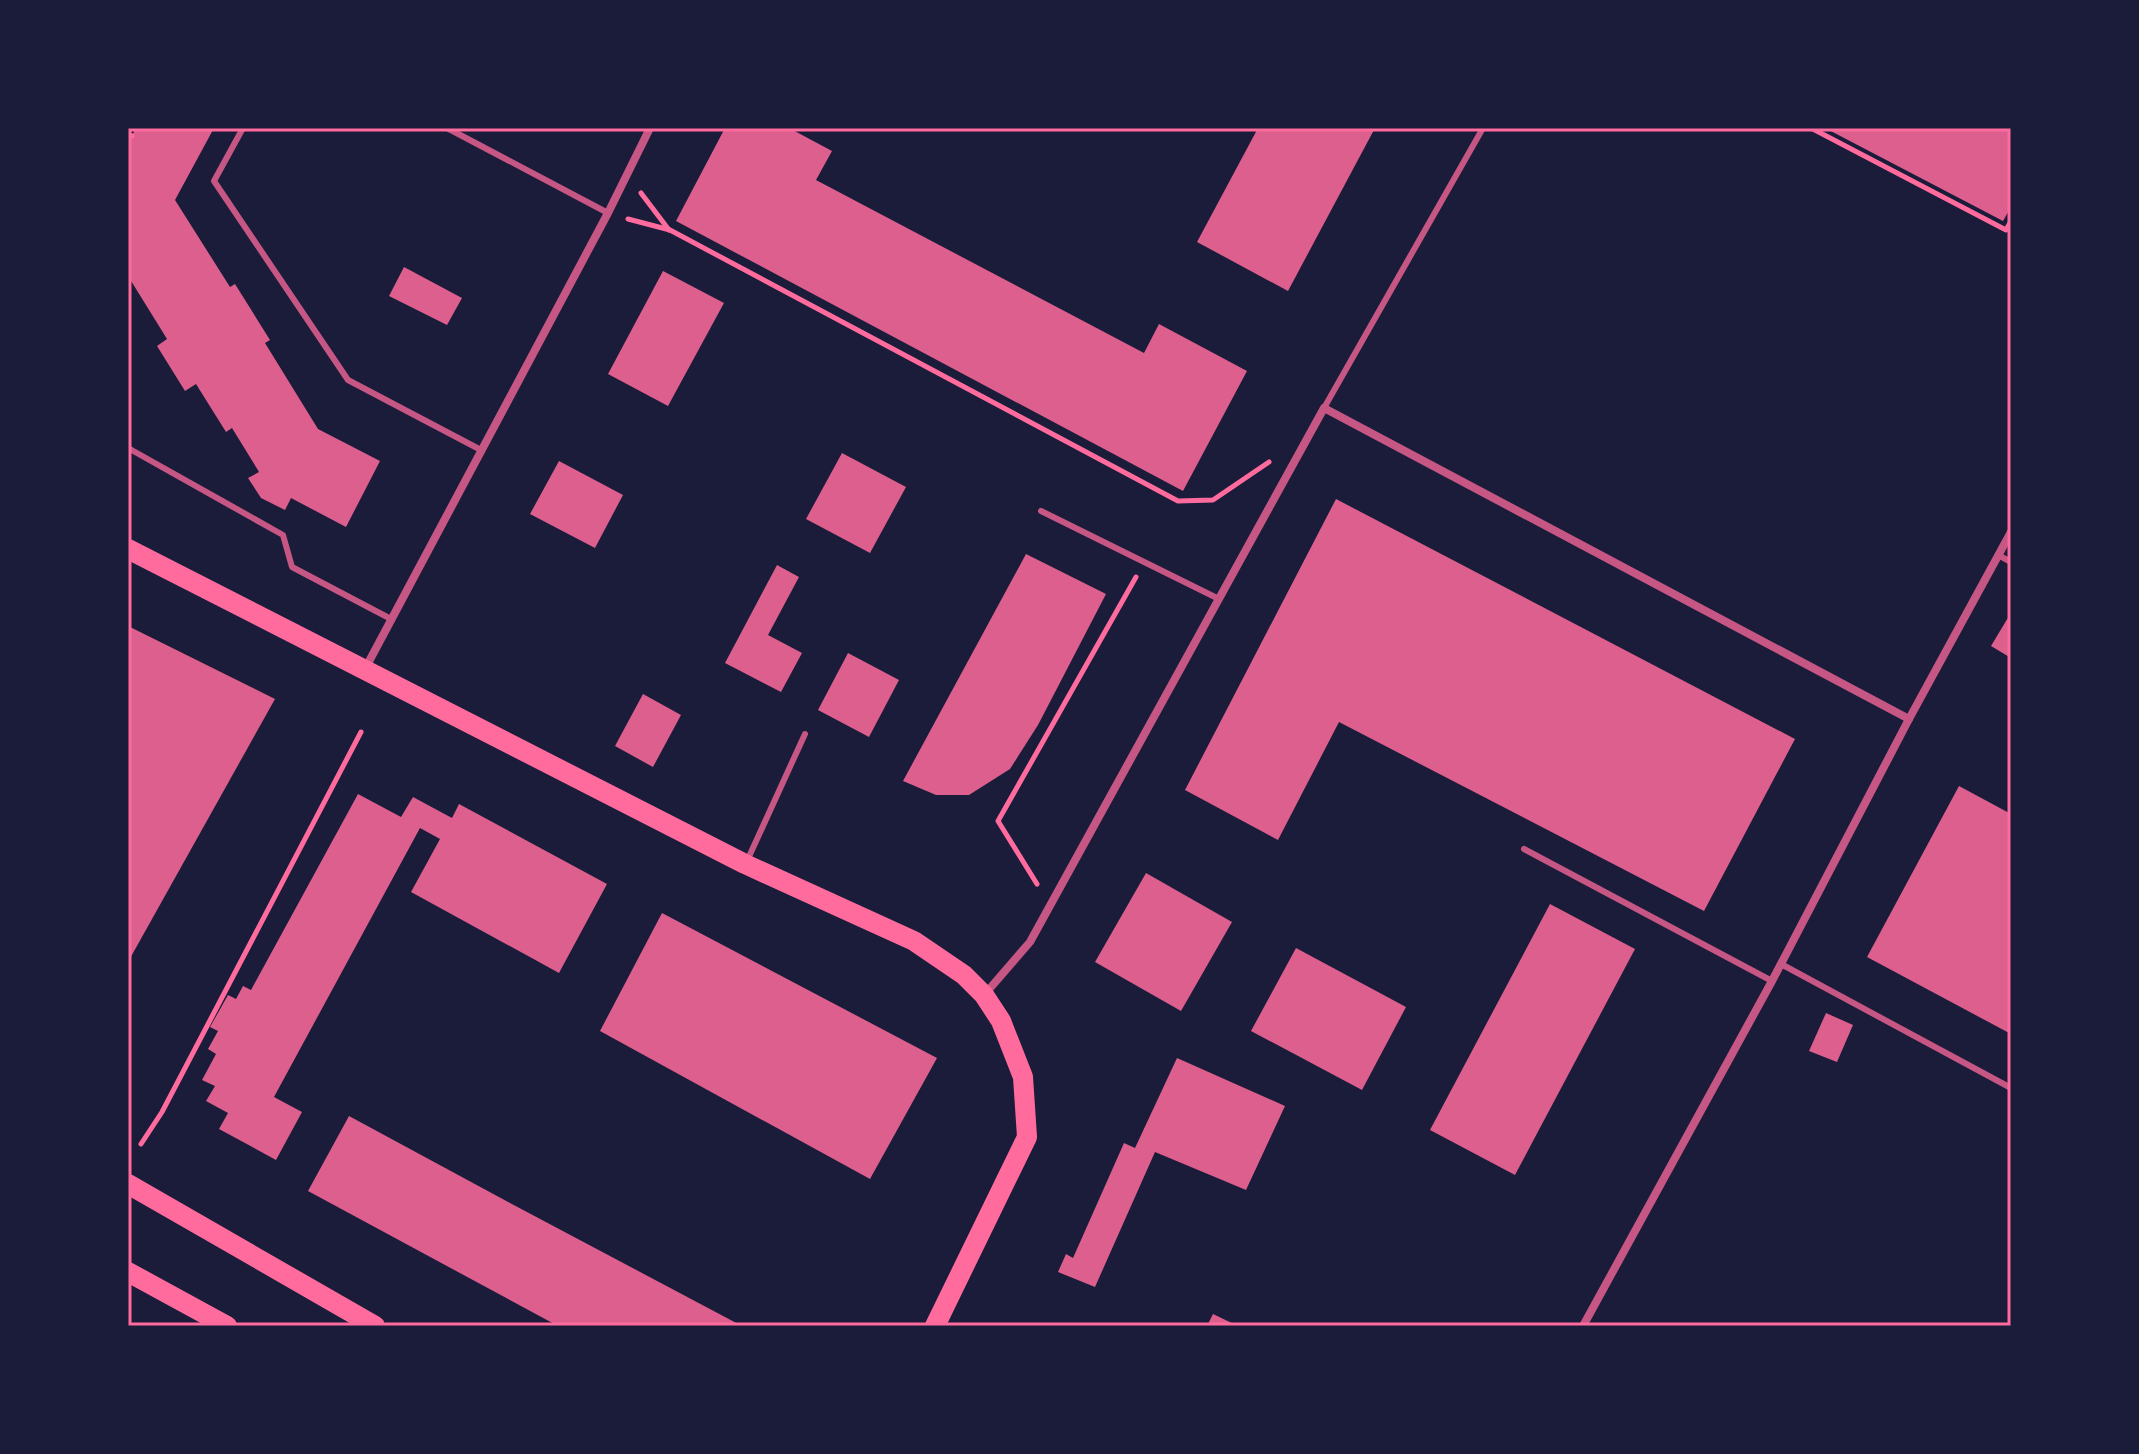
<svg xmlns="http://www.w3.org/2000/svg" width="2139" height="1454" viewBox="0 0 2139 1454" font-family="'Source Serif 4',serif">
	<rect width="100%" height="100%" fill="#1b1b3a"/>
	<!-- building -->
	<g fill="#dd5f8e">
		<polygon points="136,128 214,128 175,200 230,287 235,284 270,340 265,343 318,429 380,461 346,527 291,498 285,510 261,498 248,478 259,472 232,428 226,432 196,384 185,391 157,346 167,339 128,276 128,143"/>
		<polygon points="725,128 789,128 832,151 816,180 1144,353 1159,324 1247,371 1183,491 676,221"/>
		<polygon points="1258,128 1375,128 1288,291 1197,242"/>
		<polygon points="1825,128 2011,128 2011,207 2003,221"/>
		<polygon points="404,267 462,298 447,325 389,296"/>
		<polygon points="663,271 724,303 668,406 608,374"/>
		<polygon points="842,453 906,487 870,553 806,519"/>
		<polygon points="559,461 623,495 595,548 530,514"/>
		<polygon points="1336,499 1795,739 1704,911 1339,722 1278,840 1185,790"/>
		<polygon points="1026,554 1106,594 1038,725 1010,769 969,795 936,795 903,781"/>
		<polygon points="777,565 799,577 768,635 802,653 781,692 725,663"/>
		<polygon points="2009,616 2011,617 2011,658 1991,646"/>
		<polygon points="128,626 275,699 128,962"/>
		<polygon points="848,653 899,680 869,737 818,710"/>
		<polygon points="643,694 681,715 653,767 615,746"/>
		<polygon points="1959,786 2011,814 2011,1034 1867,957"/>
		<polygon points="358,794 401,817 413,797 452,818 459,804 607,884 559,973 411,892 440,839 420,828 274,1097 302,1112 276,1160 219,1129 228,1113 206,1101 215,1086 202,1080 216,1054 208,1049 218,1031 210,1027 228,995 236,999 243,986 251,990"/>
		<polygon points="1146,873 1232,922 1181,1011 1095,962"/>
		<polygon points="1550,904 1635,949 1515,1175 1430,1130"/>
		<polygon points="662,913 937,1058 870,1179 600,1031"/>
		<polygon points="1296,948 1406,1007 1362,1090 1251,1031"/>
		<polygon points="1826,1013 1853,1025 1837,1062 1809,1051"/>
		<polygon points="1177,1058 1285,1106 1246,1190 1155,1152 1095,1287 1058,1272 1066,1254 1073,1258 1124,1143 1135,1148"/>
		<polygon points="349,1116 510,1203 742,1326 558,1326 308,1191"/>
		<polygon points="1213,1314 1238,1326 1207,1326"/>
	</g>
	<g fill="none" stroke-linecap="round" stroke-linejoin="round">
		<!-- path -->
		<g stroke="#ff6b9d" stroke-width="5">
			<polyline points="1811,128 2006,230 2011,221"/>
			<polyline points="128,134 132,136"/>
			<polyline points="641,193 669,230"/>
			<polyline points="628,219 670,230 1178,501 1213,500 1269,462"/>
			<polyline points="1037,884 998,821 1136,577"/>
			<polyline points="141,1144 162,1112 361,732"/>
		</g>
		<!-- service -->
		<g stroke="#c65784" stroke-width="6">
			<polyline points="243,128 214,181 348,380 481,450"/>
			<polyline points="447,128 608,213"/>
			<polyline points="1324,408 1483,128"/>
			<polyline points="128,448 283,535 292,567 391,619"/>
			<polyline points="1041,511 1219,599"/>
			<polyline points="1998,555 2011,562"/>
			<polyline points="1524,849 1772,981"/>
			<polyline points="747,861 805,734"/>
			<polyline points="1781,964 2011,1088"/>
		</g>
		<!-- minor -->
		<g stroke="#c65784" stroke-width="8">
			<polyline points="365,669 608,213 650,128"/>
			<polyline points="985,994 1030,942 1324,408 1909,719"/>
			<polyline points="1583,1326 1772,981 1909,719 2011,532"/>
		</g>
		<!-- primary -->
		<g stroke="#ff6b9d" stroke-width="20">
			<polyline points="128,549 745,864 914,941 964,975 984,995 1001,1021 1023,1077 1027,1137 935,1326"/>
			<polyline points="128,1184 375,1326"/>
			<polyline points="128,1272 227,1326"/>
		</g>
	</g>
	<!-- border -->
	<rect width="2139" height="1454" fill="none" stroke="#1b1b3a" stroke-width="260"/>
	<rect x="130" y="130" width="1879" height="1194" fill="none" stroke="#ff6b9d" stroke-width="3"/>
</svg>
